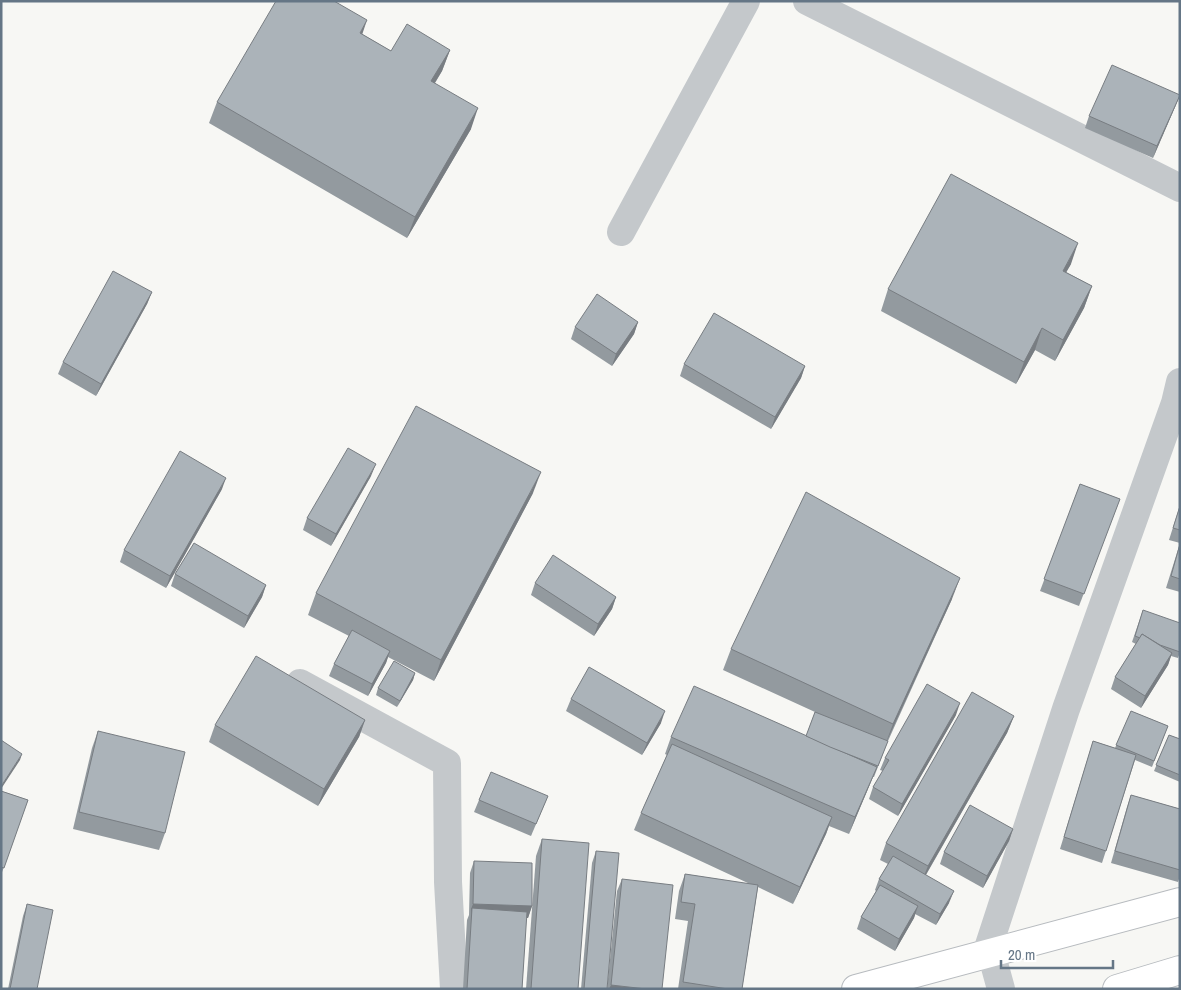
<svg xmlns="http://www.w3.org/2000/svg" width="1181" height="990" viewBox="0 0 1181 990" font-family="'Archivo Narrow',sans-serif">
	<rect width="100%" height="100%" fill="#f7f7f4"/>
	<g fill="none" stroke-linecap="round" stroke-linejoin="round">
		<defs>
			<g id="major">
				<polyline points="856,989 1180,902"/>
				<polyline points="1117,989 1180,970"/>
			</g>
		</defs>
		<!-- major casing -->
		<use href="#major" stroke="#b7bbbf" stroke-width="30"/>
		<!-- minor -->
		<g stroke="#c4c8cb" stroke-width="28">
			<polyline points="807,1 1180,188"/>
			<polyline points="621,232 746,1"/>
			<polyline points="300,683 447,763 448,882 454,989"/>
			<polyline points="1001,989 989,945 1066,709 1175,403 1180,382"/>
		</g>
		<!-- major -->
		<use href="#major" stroke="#fff" stroke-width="28"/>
	</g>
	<!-- wall -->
	<g fill="#939a9f">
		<polygon points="362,34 391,51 450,50 442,71 435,83 471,129 407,238 209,123 217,102"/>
		<polygon points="1180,95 1175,107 1153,158 1085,128 1089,116"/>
		<polygon points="1071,264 1066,272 1092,286 1084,308 1055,361 1035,350 1016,384 881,311 888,289"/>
		<polygon points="152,292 147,304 96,396 58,374 63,362"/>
		<polygon points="638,322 634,334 612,366 571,339 575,327"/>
		<polygon points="684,364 805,366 801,378 771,429 680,376"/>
		<polygon points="371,476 331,546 303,530 307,518"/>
		<polygon points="1080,484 1120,499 1079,606 1040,591"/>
		<polygon points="222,489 166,588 120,562 124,550"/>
		<polygon points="533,493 434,681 388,657 386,663 368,696 329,676 334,664 349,636 308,615 316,593"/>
		<polygon points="1180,505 1180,592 1166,588 1180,543 1169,540"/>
		<polygon points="175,574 266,585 262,597 244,628 171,586"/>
		<polygon points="535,583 616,597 612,609 594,636 531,595"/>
		<polygon points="952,599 888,741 874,777 873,777 849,834 829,826 826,834 793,904 758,887 742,989 678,989 688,921 675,919 679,891 685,874 750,884 634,830 641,813 667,755 665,754 671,737 806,736 815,712 723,670 731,649"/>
		<polygon points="1143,610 1180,652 1178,658 1171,656 1168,665 1141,708 1111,689 1115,677 1136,644 1132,642"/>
		<polygon points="415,673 413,680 397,707 376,695 378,688"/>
		<polygon points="571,699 661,723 642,755 566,711"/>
		<polygon points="1131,711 1168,726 1152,767 1135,760 1102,863 1060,849 1093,741 1115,748"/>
		<polygon points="956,715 898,816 869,799 873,787 883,771 880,770 885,758"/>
		<polygon points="1014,716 1007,733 926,875 949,903 936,925 915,914 914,918 895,951 857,929 861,917 876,891 875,890 879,879 888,864 880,860 886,843"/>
		<polygon points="365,720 359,737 318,806 209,742 215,725"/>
		<polygon points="98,731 165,833 159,850 73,829 92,748"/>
		<polygon points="1169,735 1180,739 1180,782 1154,771"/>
		<polygon points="1,791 28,800 1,875"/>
		<polygon points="1131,795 1180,809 1180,876 1178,882 1111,863 1127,807"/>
		<polygon points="548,796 531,836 474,812 479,800"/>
		<polygon points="1013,829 1009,841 983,888 940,864 944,852"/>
		<polygon points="542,839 578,989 526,989 536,856"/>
		<polygon points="596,851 607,989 581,989 592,863"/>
		<polygon points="474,861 532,906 528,918 526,918 522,989 463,989 467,920 469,915 470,873"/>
		<polygon points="622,879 662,989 607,989 617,891"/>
		<polygon points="27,904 37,989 8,989 23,916"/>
	</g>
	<!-- shaded-wall -->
	<g fill="#787d82">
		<polygon points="367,20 360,41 360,33"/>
		<polygon points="450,50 442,71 423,102 431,81"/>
		<polygon points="1180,95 1175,107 1153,158 1157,146"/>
		<polygon points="478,108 471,129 407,238 415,217"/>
		<polygon points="1078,243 1071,264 1055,292 1063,271"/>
		<polygon points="1092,286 1084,308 1055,361 1063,340"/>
		<polygon points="152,292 147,304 96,396 101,384"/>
		<polygon points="638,322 634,334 612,366 616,354"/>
		<polygon points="1042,328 1035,350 1016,384 1024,362"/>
		<polygon points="805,366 801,378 771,429 775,417"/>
		<polygon points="376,464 371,476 331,546 336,534"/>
		<polygon points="541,472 533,493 434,681 441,660"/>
		<polygon points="226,478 222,489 166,588 170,576"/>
		<polygon points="960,578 952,599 885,745 893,724"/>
		<polygon points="266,585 262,597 244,628 248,616"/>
		<polygon points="616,597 612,609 594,636 598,624"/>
		<polygon points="390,651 386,663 368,696 372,684"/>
		<polygon points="1172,653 1168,665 1141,708 1145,696"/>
		<polygon points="415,673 413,680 397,707 400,701"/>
		<polygon points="960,703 956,715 898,816 902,804"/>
		<polygon points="665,711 661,723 642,755 647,743"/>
		<polygon points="1014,716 1007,733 921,883 928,866"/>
		<polygon points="365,720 359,737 318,806 324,789"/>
		<polygon points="22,754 20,760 1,789 2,785"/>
		<polygon points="877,767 870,784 849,834 855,817"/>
		<polygon points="832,817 826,834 793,904 800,887"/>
		<polygon points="1013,829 1009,841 983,888 987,876"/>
		<polygon points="954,891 949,903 936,925 940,914"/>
		<polygon points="473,904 532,906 528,918 471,916 471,909"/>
		<polygon points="918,906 914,918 895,951 899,939"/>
		<polygon points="611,985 646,989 609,989"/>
	</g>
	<!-- building -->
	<g fill="#abb3b9" stroke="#787d82">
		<polygon points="276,1 334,1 367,20 360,33 391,51 407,24 450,50 431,81 478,108 415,217 217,102"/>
		<polygon points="1112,65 1180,95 1157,146 1089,116"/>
		<polygon points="951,174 1078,243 1063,271 1092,286 1063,340 1042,328 1024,362 888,289"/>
		<polygon points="113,271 152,292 101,384 63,362"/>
		<polygon points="597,294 638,322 616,354 575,327"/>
		<polygon points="714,313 805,366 775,417 684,364"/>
		<polygon points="416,406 541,472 441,660 316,593"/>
		<polygon points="348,448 376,464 336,534 307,518"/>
		<polygon points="180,451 226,478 170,576 124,550"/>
		<polygon points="1080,484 1120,499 1084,594 1044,579"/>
		<polygon points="806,492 960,578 893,724 731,649"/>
		<polygon points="1180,506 1180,530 1173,528"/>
		<polygon points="194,543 266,585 248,616 175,574"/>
		<polygon points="1180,544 1180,579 1171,576"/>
		<polygon points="553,555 616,597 598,624 535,583"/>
		<polygon points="1143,610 1180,623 1180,652 1160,645 1142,634 1140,638 1135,636"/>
		<polygon points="352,630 390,651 372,684 334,664"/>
		<polygon points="1142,634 1172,653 1145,696 1115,677"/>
		<polygon points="256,656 365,720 324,789 215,725"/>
		<polygon points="394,661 415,673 400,701 378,688"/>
		<polygon points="589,667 665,711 647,743 571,699"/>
		<polygon points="927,684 960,703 902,804 873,787 889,760 885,758"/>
		<polygon points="694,686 877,767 855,817 671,737"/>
		<polygon points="972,692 1014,716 928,866 886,843"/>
		<polygon points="1131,711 1168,726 1154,761 1116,745"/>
		<polygon points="815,712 888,741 878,766 830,747 806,736"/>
		<polygon points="98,731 185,752 165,833 79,812"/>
		<polygon points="1169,735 1180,739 1180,775 1156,765"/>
		<polygon points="1,740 22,754 2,785 1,784"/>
		<polygon points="1093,741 1136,755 1106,851 1064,837"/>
		<polygon points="672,744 832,817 800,887 641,813"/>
		<polygon points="491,772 548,796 536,824 479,800"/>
		<polygon points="1,791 28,800 4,868 1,867"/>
		<polygon points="1131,795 1180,809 1180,870 1115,851"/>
		<polygon points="970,805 1013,829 987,876 944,852"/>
		<polygon points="542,839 589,843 578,989 531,989"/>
		<polygon points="596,851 619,853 607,989 584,989"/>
		<polygon points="893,856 954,891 940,914 879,879"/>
		<polygon points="474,861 532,863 532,906 473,904"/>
		<polygon points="685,874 758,885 742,989 728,989 683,982 695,904 681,902"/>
		<polygon points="622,879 673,885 662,989 646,989 611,985"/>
		<polygon points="880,885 918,906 899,939 861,917"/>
		<polygon points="27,904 53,910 37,989 10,989"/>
		<polygon points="472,908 527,912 522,989 467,989"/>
	</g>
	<!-- border -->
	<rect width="1181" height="990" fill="none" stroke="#657686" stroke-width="5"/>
	<!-- scale -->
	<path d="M1001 960v8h112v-8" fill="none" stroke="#657686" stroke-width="2.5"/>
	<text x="1008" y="960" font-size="15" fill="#657686" stroke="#ffffff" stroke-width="4" paint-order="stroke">20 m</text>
</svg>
